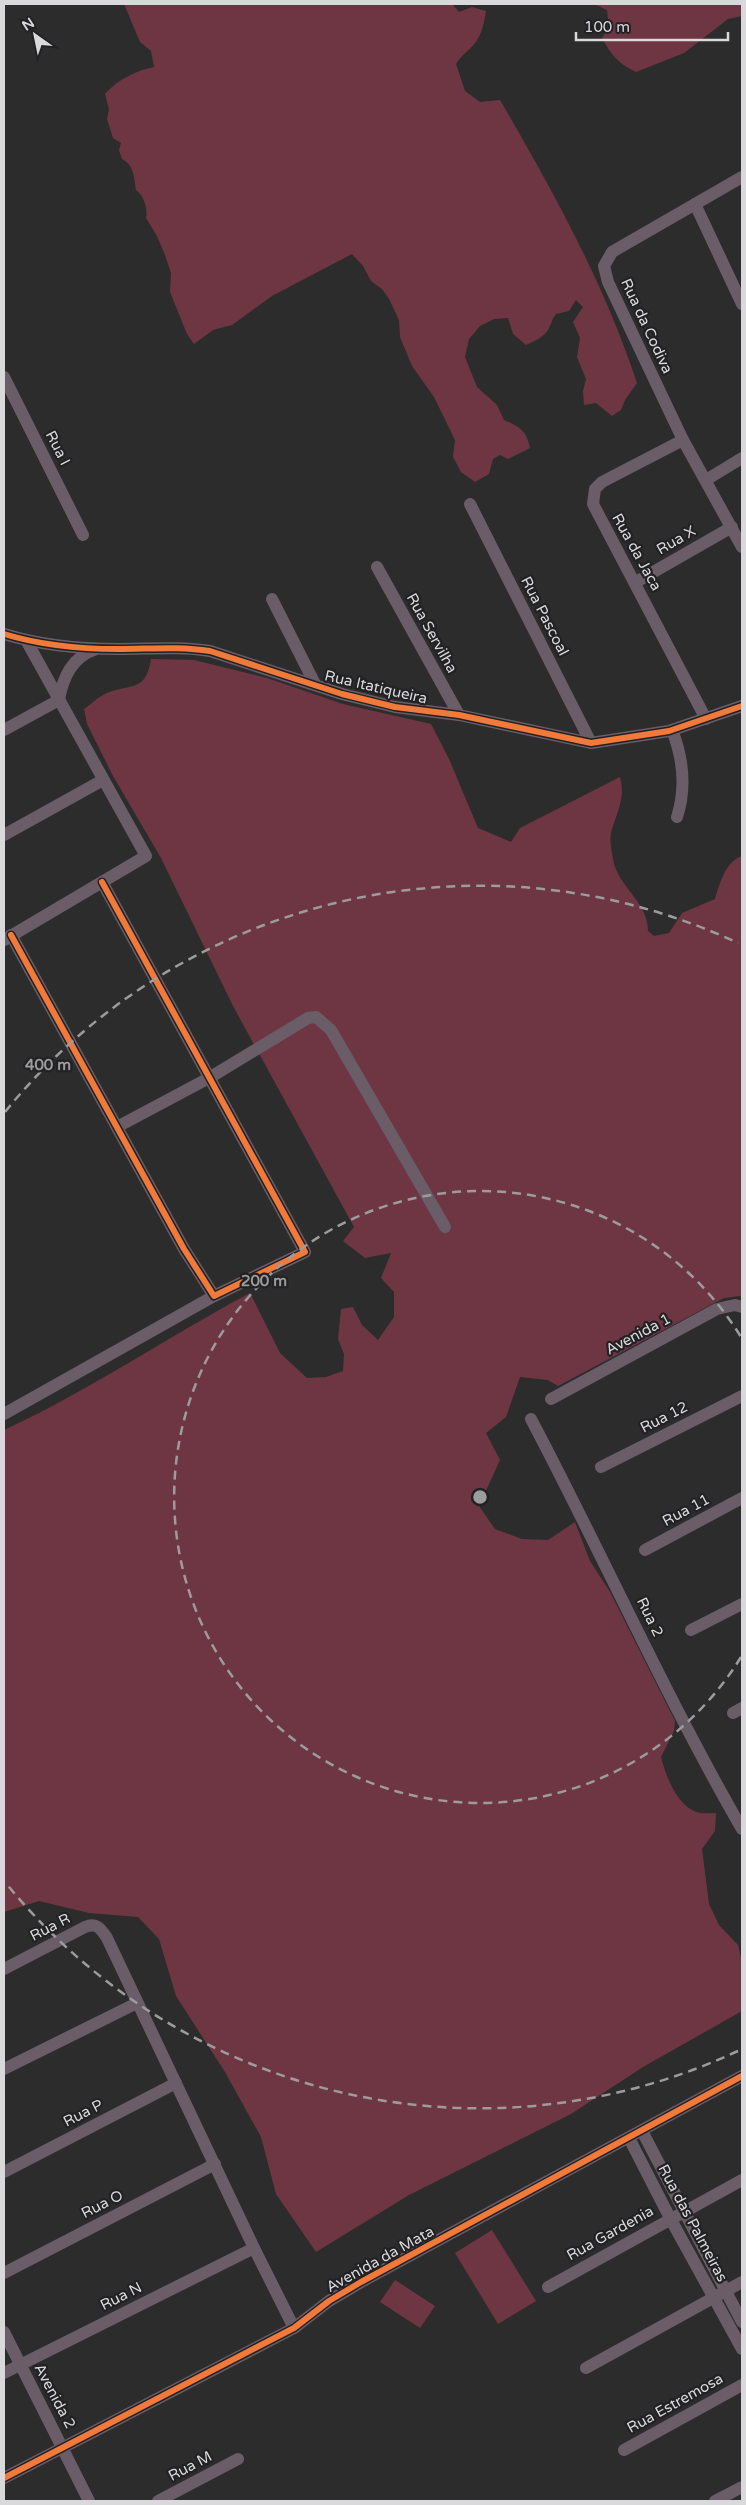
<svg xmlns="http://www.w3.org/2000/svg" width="746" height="2505" viewBox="0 0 746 2505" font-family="'Varela Round',sans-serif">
	<rect width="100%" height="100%" fill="#2c2c2d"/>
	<!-- green -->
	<g fill="#6e3643">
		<path d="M124,4h328l7,8 13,-5 14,4c-2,12 -4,23 -11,32 -6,8 -13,11 -19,21l9,27 15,11 20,-2c53,91 104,183 137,283l-12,17 -4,10 -9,6 -16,-13 -12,2 -1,-14 3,-12 -9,-22 3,-19 -7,-16 10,-15 -7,-7 -7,11 -13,3c-4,5 -4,9 -7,14 -4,9 -15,13 -23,17l-13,-11 -5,-16 -14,1 -14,7 -11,13 -4,18 12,30 20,18 7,15c16,7 23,11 26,28l-22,11 -8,-4 -7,4 -4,15 -14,8 -14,-10 -8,-15 2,-17 -21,-43 -22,-31 -12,-29 -1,-17 -10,-21 -7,-10 -11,-8 -8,-15 -11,-12 -80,42 -40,29 -19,5 -19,14 -7,-10 -17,-42 1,-19 -6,-18 -8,-19 -11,-18c2,-9 -2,-22 -10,-28 -2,-13 -2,-25 -14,-31l-3,-9 2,-7 -8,-5 -6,-19 2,-10 -4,-15c12,-14 32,-24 49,-27l-3,-16 -11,-9z"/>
		<path d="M594,4h148v12l-14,3 -44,34 -48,19c-18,-9 -24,-16 -34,-34l7,-11 -2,-17z"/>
		<path d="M151,659l43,1 73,18 76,26 88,20 18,35 29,69 33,14 9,-14 100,-51c6,22 -4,36 -9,56 -2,8 2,27 4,34 9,24 33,37 33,64l6,5 15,-3 13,-20 33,-14c5,-16 10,-37 27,-43v442l-2,-2 -16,2 -166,88 -10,-6 -28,-3 -14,40 -20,16 14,27 -21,46 16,23 27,10 26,1 27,-18 15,39 20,31 65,129 -1,10 -13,26c5,19 15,47 35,55 6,2 14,1 20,1l-1,18 -13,18 7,55 10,21 19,20 4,17v49l-99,56 -72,47 -162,81 -93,57 -40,-58 -15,-57 -36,-65 -49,-76 -17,-57 -21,-22 -49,-4 -50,-12 -35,11v-482c85,-39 163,-93 246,-137l30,60 27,25 19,-1 17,-6 1,-17 -6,-15 3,-30 12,-2 9,18 16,15 16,-23v-25l-13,-14 10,-25 -26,5 -22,-17 11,-14 -121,-221 -72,-148 -48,-82 -26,-52 -3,-15c6,-4 12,-10 19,-14 24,-13 43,0 48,-36z"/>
		<polygon points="492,2230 536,2301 498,2324 455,2253"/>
		<polygon points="395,2280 435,2306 420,2328 380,2302"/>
	</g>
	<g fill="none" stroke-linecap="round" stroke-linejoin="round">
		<!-- minor -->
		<g stroke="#6a5d68" stroke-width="12">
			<polyline points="742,177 612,252 604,266 608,282 683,440 742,547"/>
			<polyline points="695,204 742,304"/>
			<polyline points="4,377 83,535"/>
			<polyline points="683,440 602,482 595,489 593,504 706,719"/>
			<polyline points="706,480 742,458"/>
			<polyline points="470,504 591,743"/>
			<polyline points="377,567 459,715"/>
			<polyline points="636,582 732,527"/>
			<polyline points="272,599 315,684"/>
			<path d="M4,634c36,11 76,15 114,15 31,0 61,-3 92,2l132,43 53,13 64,8 132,28 78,-12 73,-25"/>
			<path d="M4,730l55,-30c4,-23 13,-43 37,-51"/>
			<path d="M672,730c11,28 14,59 5,87"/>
			<polyline points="4,835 103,780"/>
			<polyline points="11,935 184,1249 214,1296 305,1252 102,882"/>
			<polyline points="4,940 146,856 26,640"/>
			<polyline points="117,1127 209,1078 308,1018 316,1017 331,1030 445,1227"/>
			<polyline points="551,1399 717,1309 735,1305 742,1307"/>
			<polyline points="4,1414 214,1296"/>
			<path d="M531,1419c72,136 134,277 211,410"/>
			<polyline points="601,1467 742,1396"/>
			<polyline points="645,1550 742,1498"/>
			<polyline points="691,1630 742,1604"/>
			<polyline points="733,1713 742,1708"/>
			<path d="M4,1969l81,-42c12,-5 16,2 22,11l147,310 40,80"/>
			<polyline points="4,2069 137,2003"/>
			<polyline points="642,2131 742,2322"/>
			<polyline points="629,2138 670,2218 742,2349"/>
			<polyline points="4,2172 176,2083"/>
			<polyline points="4,2273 215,2164"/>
			<polyline points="548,2287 742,2180"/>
			<polyline points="4,2332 89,2501"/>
			<polyline points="586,2368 742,2282"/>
			<polyline points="4,2373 254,2248"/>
			<polyline points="624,2450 742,2385"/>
			<polyline points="4,2478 294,2328 329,2301 361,2282 742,2076"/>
			<polyline points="158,2501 238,2459"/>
			<polyline points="715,2501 742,2487"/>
		</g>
		<defs>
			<g id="cycleway">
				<path d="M4,634c36,11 76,15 114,15 31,0 61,-3 92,2l132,43 53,13 64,8 132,28 78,-12 73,-25"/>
				<polyline points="11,935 184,1249 214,1296 305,1252 102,882"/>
				<polyline points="4,2478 294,2328 329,2301 361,2282 742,2076"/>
			</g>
		</defs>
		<!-- cycleway casing -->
		<use href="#cycleway" stroke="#222124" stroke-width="9"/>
		<!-- cycleway -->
		<use href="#cycleway" stroke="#f17a3a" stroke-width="6"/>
	</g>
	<!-- distance rings -->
	<g fill="none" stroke="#9c9c9d" stroke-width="2.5" stroke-dasharray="9 6">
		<path d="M741 1657A306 306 0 1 1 741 1337"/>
		<path d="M738 2051A611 611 0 0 1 5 1882M5 1112A611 611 0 0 1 738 943"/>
	</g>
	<g text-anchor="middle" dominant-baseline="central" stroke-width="4.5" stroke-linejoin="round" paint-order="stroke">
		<!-- street labels -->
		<g font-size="15" fill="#d9d8da" stroke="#222124">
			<text transform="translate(647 326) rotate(65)">Rua da Codiva</text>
			<text transform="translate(58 448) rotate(63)">Rua I</text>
			<text transform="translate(676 540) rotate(-30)">Rua X</text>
			<text transform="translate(637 552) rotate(61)">Rua da Jaca</text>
			<text transform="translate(545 616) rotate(63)">Rua Pascoal</text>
			<text transform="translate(432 633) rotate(61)">Rua Servilha</text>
			<text transform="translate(376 687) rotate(13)">Rua Itatiqueira</text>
			<text transform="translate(638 1334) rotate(-28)">Avenida 1</text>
			<text transform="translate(664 1417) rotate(-27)">Rua 12</text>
			<text transform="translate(686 1510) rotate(-28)">Rua 11</text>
			<text transform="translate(650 1617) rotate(64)">Rua 2</text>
			<text transform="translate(50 1927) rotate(-27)">Rua R</text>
			<text transform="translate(83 2113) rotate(-27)">Rua P</text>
			<text transform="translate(102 2204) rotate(-27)">Rua O</text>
			<text transform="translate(693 2223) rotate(62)">Rua das Palmeiras</text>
			<text transform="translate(610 2233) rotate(-29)">Rua Gardenia</text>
			<text transform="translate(380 2259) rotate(-29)">Avenida da Mata</text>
			<text transform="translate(121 2296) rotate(-27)">Rua N</text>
			<text transform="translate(55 2396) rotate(62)">Avenida 2</text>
			<text transform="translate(675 2403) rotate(-29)">Rua Estremosa</text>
			<text transform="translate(190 2466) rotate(-28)">Rua M</text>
		</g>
	</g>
	<circle cx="480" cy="1497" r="8" fill="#9c9c9d" stroke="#222124" stroke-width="2.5"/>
	<g font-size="15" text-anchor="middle" font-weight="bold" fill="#9c9c9d" stroke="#222124" stroke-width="4.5" stroke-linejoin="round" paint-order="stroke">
		<text x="48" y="1070">400 m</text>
		<text x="264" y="1286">200 m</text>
	</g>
	<!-- border -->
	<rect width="746" height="2505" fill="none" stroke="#d9d8da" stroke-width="10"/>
	<!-- north arrow -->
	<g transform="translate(35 35) rotate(327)" stroke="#222124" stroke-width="4" paint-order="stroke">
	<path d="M0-4L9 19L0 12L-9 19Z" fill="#d9d8da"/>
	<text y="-8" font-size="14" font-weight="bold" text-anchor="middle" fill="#d9d8da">N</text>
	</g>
	<!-- scale -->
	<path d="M576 32v8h152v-8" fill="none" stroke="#d9d8da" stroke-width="2.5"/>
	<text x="584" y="32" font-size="15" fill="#d9d8da" stroke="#222124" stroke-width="4" paint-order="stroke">100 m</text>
</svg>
